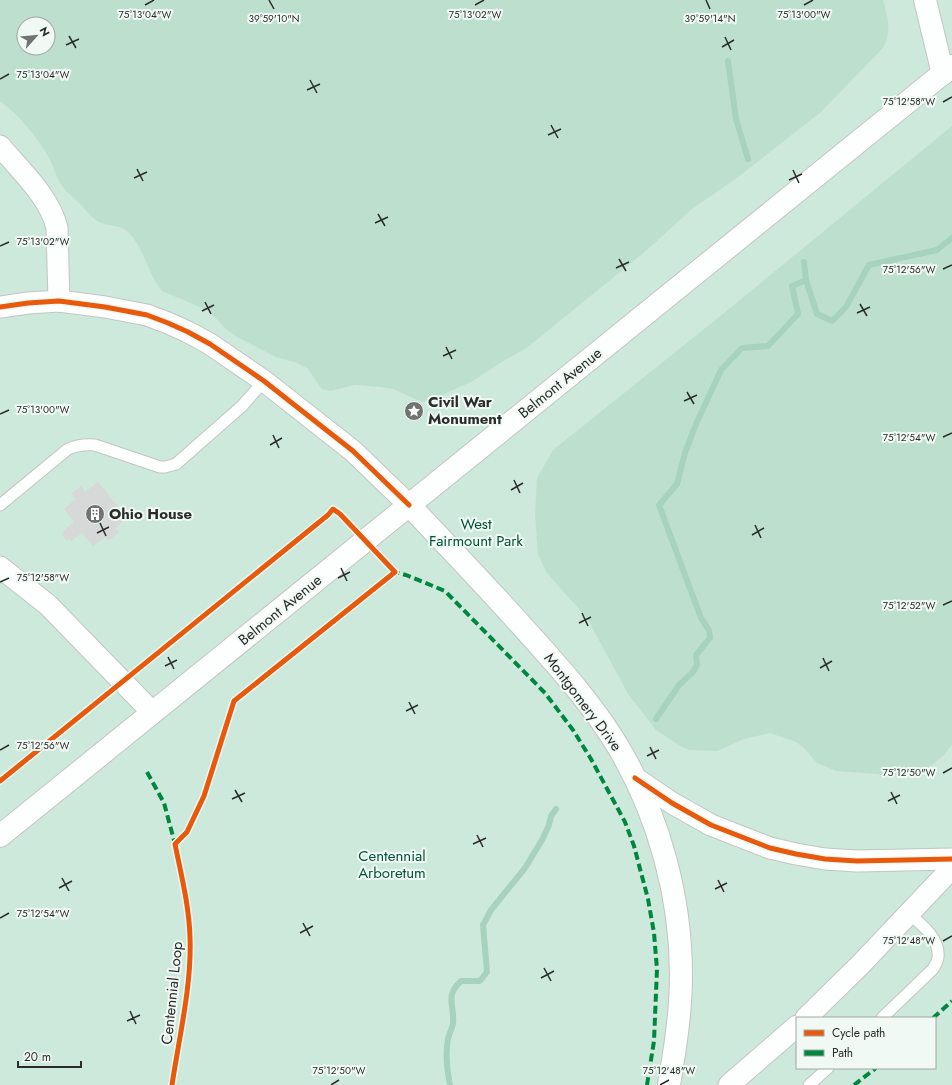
<svg xmlns="http://www.w3.org/2000/svg" width="952" height="1085" viewBox="0 0 952 1085" font-family="Jost,sans-serif">
	<rect width="100%" height="100%" fill="#f3f7f5"/>
	<!-- green -->
	<path fill="#cde9db" fill-rule="evenodd" d="M0,0h952v1085h-952zM24,24h24v24h-24zM797,1018h138v50h-138z"/>
	<!-- forest -->
	<g fill="#bde0ce" fill-rule="evenodd">
		<path d="M0,0h883c5,17 9,32 0,48l-62,64 -84,66 -45,31 -45,41 -119,97 -28,16 -27,18 -42,19 -7,2 -7,-2 -24,-11 -13,-2 -25,-2 -25,6 -8,-2 -14,-20 -11,-6 -21,-6 -39,-20 -10,-7 -18,-19 -47,-20c-15,-18 -17,-43 -35,-60 -8,-7 -19,-4 -28,-9 -9,-5 -15,-15 -22,-21 -5,-5 -11,-9 -15,-15 -6,-8 -8,-19 -13,-28 -11,-20 -30,-43 -49,-57zM24,24h24v24h-24z"/>
		<polygon points="952,126 952,745 945,754 923,773 903,776 836,771 817,763 804,748 796,742 770,733 744,739 717,751 689,750 680,746 656,730 628,694 587,618 546,572 538,554 535,515 537,478 553,450 724,313"/>
	</g>
	<g fill="none" stroke-linecap="round" stroke-linejoin="round">
		<!-- stream -->
		<g stroke="#a7d2bd" stroke-width="6">
			<polyline points="728,61 736,119 748,159"/>
			<polyline points="806,280 817,314 832,321 846,307 869,265 937,250 952,238"/>
			<polyline points="656,719 679,685 693,672 697,665 696,655 710,638 709,630 701,618 659,505 677,484 685,453 696,424 721,370 742,348 768,346 798,314 792,286 806,280 804,262"/>
			<path d="M450,1085c-3,-15 -5,-31 -2,-46 1,-5 4,-10 5,-15 2,-19 -9,-27 8,-43h19l7,-9 -4,-47 8,-15 34,-42 17,-28 7,-15 2,-9 5,-7"/>
		</g>
	</g>
	<!-- building -->
	<polygon fill="#d6d9d7" points="98,482 127,518 115,528 119,532 108,541 105,537 93,546 82,533 71,541 69,539 67,541 62,535 64,533 63,531 74,522 64,509 76,499 71,494 81,486 85,492"/>
	<g fill="none" stroke-linecap="round" stroke-linejoin="round">
		<defs>
			<g id="lane">
				<path d="M0,505l68,-56c9,-4 17,-5 27,-4l65,22h5l11,-3 66,-58 22,-25"/>
				<path d="M882,1018l51,-49c2,-4 5,-8 5,-12 2,-19 -17,-33 -30,-44"/>
				<polyline points="809,1085 828,1068"/>
			</g>
			<g id="street">
				<path d="M0,146c20,24 50,51 57,82l2,73"/>
				<polyline points="0,307 28,303 59,301 105,307 147,315 168,323 188,332 210,344 264,381 353,451 409,505"/>
				<polyline points="0,567 48,605 153,713"/>
				<polyline points="635,778 672,803 711,825 770,848 796,854 825,859 857,861 952,859"/>
				<polyline points="806,1018 861,964 952,868"/>
				<polyline points="729,1085 797,1026"/>
			</g>
			<polyline id="secondary" points="925,0 943,74"/>
			<g id="primary">
				<path d="M409,505c38,40 76,80 113,121 35,39 71,78 98,124 39,67 61,147 61,225 0,37 -6,74 -12,110"/>
				<polyline points="0,836 952,66"/>
			</g>
		</defs>
		<!-- lane casing -->
		<use href="#lane" stroke="#c2c6c4" stroke-width="13"/>
		<!-- street casing -->
		<use href="#street" stroke="#c2c6c4" stroke-width="23"/>
		<!-- secondary casing -->
		<use href="#secondary" stroke="#c2c6c4" stroke-width="24"/>
		<!-- primary casing -->
		<use href="#primary" stroke="#c2c6c4" stroke-width="24"/>
		<!-- lane -->
		<use href="#lane" stroke="#fdfefe" stroke-width="11"/>
		<!-- street -->
		<use href="#street" stroke="#fdfefe" stroke-width="21"/>
		<!-- secondary -->
		<use href="#secondary" stroke="#fdfefe" stroke-width="22"/>
		<!-- primary -->
		<use href="#primary" stroke="#fdfefe" stroke-width="22"/>
		<!-- quiet -->
		<g stroke="#00873e" stroke-width="4" stroke-dasharray="8 4" stroke-linecap="butt">
			<polyline points="393,569 395,572 406,575 445,591 545,693 573,730 591,759 625,822 634,846 648,899 654,933 657,969 654,1041 647,1085"/>
			<polyline points="147,772 164,803 175,844"/>
			<polyline points="933,1018 952,1001"/>
			<polyline points="854,1085 876,1068"/>
		</g>
		<defs>
			<g id="cycleway">
				<polyline points="0,307 28,303 59,301 105,307 147,315 168,323 188,332 210,344 264,381 353,451 409,505"/>
				<polyline points="635,778 672,803 711,825 770,848 796,854 825,859 857,861 952,859"/>
				<path d="M0,781l328,-266 5,-6 7,5 55,58 -161,129 -30,95 -17,36 -12,12c6,30 14,61 15,93 2,47 -11,101 -18,148"/>
			</g>
		</defs>
		<!-- cycleway casing -->
		<use href="#cycleway" stroke="#f1f9f5" stroke-width="8"/>
		<!-- cycleway -->
		<use href="#cycleway" stroke="#e8590c" stroke-width="5"/>
	</g>
	<!-- ticks -->
	<path fill="none" stroke="#2a2c2b" stroke-width="1.5" d="M269,0l5,9M706,0l4,9M145,5l9,-5M475,5l9,-5M804,5l9,-5M69,36l7,12M725,37l6,13M66,45l13,-6M722,47l12,-7M0,79l9,-5M310,80l7,13M307,90l13,-6M943,102l9,-5M551,125l7,13M548,135l13,-6M137,169l6,12M793,170l6,13M134,178l13,-6M789,180l13,-6M378,214l7,12M375,223l13,-6M0,246l9,-4M619,259l7,12M616,268l13,-6M943,269l9,-4M205,302l6,12M860,304l7,12M202,311l12,-6M857,313l13,-6M446,347l6,12M443,356l13,-6M687,392l7,12M684,401l13,-6M0,414l9,-4M273,435l6,13M943,437l9,-4M270,445l12,-7M514,480l6,13M511,490l12,-7M100,523l6,13M755,525l6,13M97,533l12,-6M752,535l12,-7M341,568l6,13M338,578l12,-6M0,582l9,-4M943,605l9,-4M582,613l6,13M579,623l12,-6M168,657l6,12M823,658l6,13M165,666l12,-6M820,668l12,-7M409,702l6,12M406,711l12,-6M650,747l6,12M0,750l9,-5M647,756l12,-6M943,773l9,-5M235,790l7,12M891,792l6,12M232,799l13,-6M888,801l12,-6M477,835l6,12M473,844l13,-6M62,878l7,13M718,880l6,12M59,888l13,-7M715,889l12,-6M0,918l9,-5M303,923l7,13M300,933l13,-7M943,941l9,-5M544,968l7,13M541,978l13,-7M130,1011l6,13M127,1021l13,-6M331,1085l8,-5M660,1085l9,-5"/>
	<!-- icons -->
	<defs>
		<symbol id="sight-disc" viewBox="-11 -11 22 22"><circle r="9.5" fill="#707372" stroke="#f1f9f5"/><path d="M0-6L1.8-2.2L6-1.7L2.9 1.2L3.7 5.4L0 3.3L-3.7 5.4L-2.9 1.2L-6-1.7L-1.8-2.2Z" fill="#fff"/></symbol>
		<symbol id="building-disc" viewBox="-11 -11 22 22"><circle r="9.5" fill="#707372" stroke="#f1f9f5"/><path d="M-4-6H4V6H1V3H-1V6H-4ZM-2.5-4.3h1.7v1.8h-1.7ZM.8-4.3h1.7v1.8H.8ZM-2.5-1h1.7V.8h-1.7ZM.8-1h1.7V.8H.8Z" fill="#fff"/></symbol>
	</defs>
	<g fill-rule="evenodd">
		<use href="#sight-disc" x="403" y="400" width="22" height="22"/>
		<use href="#building-disc" x="84" y="503" width="22" height="22"/>
	</g>
	<g text-anchor="middle" dominant-baseline="central" stroke-width="4" stroke-linejoin="round" paint-order="stroke">
		<!-- street labels -->
		<g font-size="15" fill="#2a2c2b" stroke="#f1f9f5">
			<text transform="translate(560 383) rotate(-39)">Belmont Avenue</text>
			<text transform="translate(280 610) rotate(-39)">Belmont Avenue</text>
			<text transform="translate(583 702) rotate(53)">Montgomery Drive</text>
			<text transform="translate(172 993) rotate(-84)">Centennial Loop</text>
		</g>
		<!-- poi labels -->
		<g font-size="15" font-weight="bold" fill="#2a2c2b" stroke="#f1f9f5" text-anchor="start">
			<text x="428" y="402">Civil War<tspan x="428" dy="17">Monument</tspan></text>
			<text x="109" y="514">Ohio House</text>
		</g>
		<!-- park labels -->
		<g font-size="15" fill="#025238" stroke="#f1f9f5">
			<text x="476" y="524">West<tspan x="476" dy="17">Fairmount Park</tspan></text>
			<text x="392" y="856">Centennial<tspan x="392" dy="17">Arboretum</tspan></text>
		</g>
	</g>
	<g font-size="10" text-anchor="middle" fill="#2a2c2b" stroke="#f1f9f5" stroke-width="4" stroke-linejoin="round" paint-order="stroke">
		<text x="145" y="18">75°13'04"W</text>
		<text x="475" y="18">75°13'02"W</text>
		<text x="804" y="18">75°13'00"W</text>
		<text x="274" y="22">39°59'10"N</text>
		<text x="710" y="22">39°59'14"N</text>
		<text x="43" y="78">75°13'04"W</text>
		<text x="909" y="105">75°12'58"W</text>
		<text x="43" y="245">75°13'02"W</text>
		<text x="909" y="273">75°12'56"W</text>
		<text x="43" y="413">75°13'00"W</text>
		<text x="909" y="441">75°12'54"W</text>
		<text x="43" y="581">75°12'58"W</text>
		<text x="909" y="609">75°12'52"W</text>
		<text x="43" y="749">75°12'56"W</text>
		<text x="909" y="776">75°12'50"W</text>
		<text x="43" y="917">75°12'54"W</text>
		<text x="909" y="944">75°12'48"W</text>
		<text x="339" y="1074">75°12'50"W</text>
		<text x="669" y="1074">75°12'48"W</text>
	</g>
	<!-- legend -->
	<rect x="796" y="1017" width="140" height="52" fill="#f1f9f5" stroke="#a1a7a4"/>
	<rect x="804" y="1030" width="20" height="6" fill="#e8590c" stroke="#a1a7a4"/>
	<text x="832" y="1037" font-size="12" fill="#2a2c2b">Cycle path</text>
	<rect x="804" y="1050" width="20" height="6" fill="#00873e" stroke="#a1a7a4"/>
	<text x="832" y="1057" font-size="12" fill="#2a2c2b">Path</text>
	<!-- north arrow -->
	<g transform="translate(36 36) rotate(63)"><circle r="19" fill="#f1f9f5" stroke="#a1a7a4"/>
	<path d="M0-3L7 15L0 10L-7 15Z" fill="#707372"/>
	<text y="-6" font-size="11" font-weight="bold" text-anchor="middle" fill="#2a2c2b">N</text>
	</g>
	<!-- scale -->
	<path d="M18 1061v6h63v-6" fill="none" stroke="#2a2c2b" stroke-width="2"/>
	<text x="24" y="1061" font-size="12" fill="#2a2c2b" stroke="#f1f9f5" stroke-width="3" paint-order="stroke">20 m</text>
</svg>
